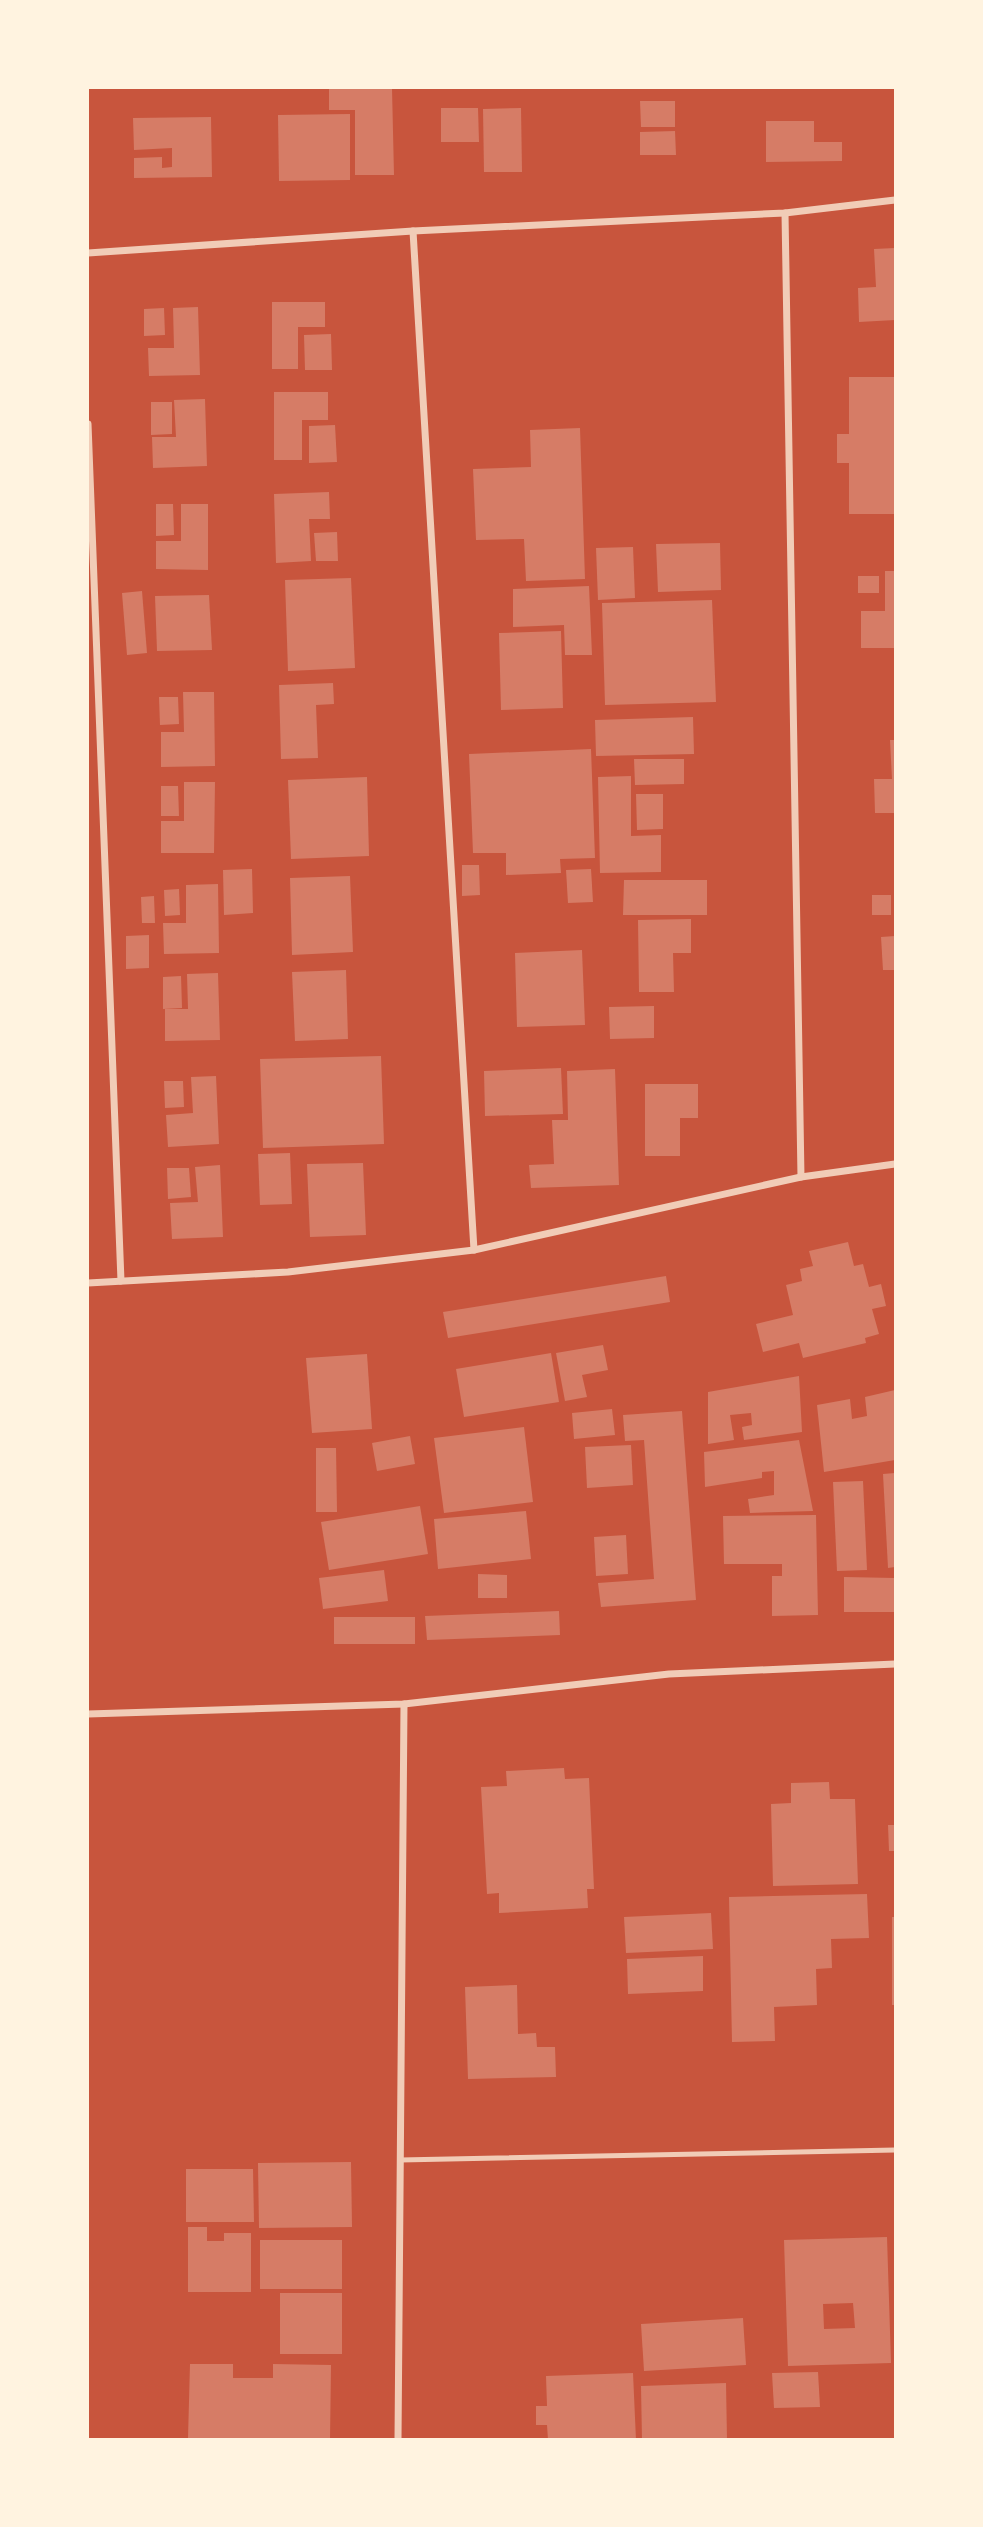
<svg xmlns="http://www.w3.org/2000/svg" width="983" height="2527" viewBox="0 0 983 2527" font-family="Montserrat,sans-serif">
	<rect width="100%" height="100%" fill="#c8553d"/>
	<!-- building -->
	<g fill="#d67c66" fill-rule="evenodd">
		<polygon points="329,88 392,88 394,175 355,175 355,110 329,110"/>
		<polygon points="640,101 675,101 675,127 641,127"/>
		<polygon points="441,108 478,108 479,142 441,142"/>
		<polygon points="521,108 522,172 484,172 483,109"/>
		<polygon points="350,114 350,180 279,181 278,115"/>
		<polygon points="211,117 212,177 134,178 134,158 162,157 162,168 172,167 172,148 134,150 133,118"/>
		<polygon points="766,121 814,121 814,142 842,142 842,161 766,162"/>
		<polygon points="675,131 676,155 640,155 640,132"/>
		<polygon points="895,248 895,320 859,322 858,288 876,287 874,249"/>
		<polygon points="272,302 325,302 325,327 298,327 298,369 272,369"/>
		<polygon points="198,307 200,375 149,376 148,348 174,348 173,308"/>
		<polygon points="164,308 165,335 144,336 144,309"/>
		<polygon points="331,334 332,370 305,370 304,335"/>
		<polygon points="849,377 895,377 895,514 849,514 849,463 837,463 837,434 849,434"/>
		<polygon points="274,392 328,392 328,420 302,420 302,460 274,460"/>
		<polygon points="205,399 207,466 153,468 152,437 176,437 174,400"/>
		<polygon points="151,402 172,402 172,434 151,435"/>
		<polygon points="335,425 337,462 309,463 309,426"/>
		<polygon points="580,428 585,579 526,581 524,539 476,540 473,469 531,467 530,430"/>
		<polygon points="329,492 330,519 309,519 311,561 276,563 274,494"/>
		<polygon points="156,504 173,504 174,535 156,536"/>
		<polygon points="181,504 208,504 208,570 156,569 156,541 181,541"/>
		<polygon points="337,532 338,561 316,561 314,533"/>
		<polygon points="720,543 721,590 658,592 656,544"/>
		<polygon points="633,547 635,598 598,600 596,548"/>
		<polygon points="885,571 895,571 895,648 861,648 861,611 885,611"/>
		<rect x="858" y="576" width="21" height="17"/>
		<polygon points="351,578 355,668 288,671 285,580"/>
		<polygon points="589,586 592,655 565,655 564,625 513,627 513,589"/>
		<polygon points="142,591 147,653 127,655 122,593"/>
		<polygon points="209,595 212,650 157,651 155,596"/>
		<polygon points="712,600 716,702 605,705 602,603"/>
		<polygon points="561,631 563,708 501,710 499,633"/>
		<polygon points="333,683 334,704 316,705 318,758 281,759 279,685"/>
		<polygon points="183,692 214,692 215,766 161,767 161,732 184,732"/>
		<polygon points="159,697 178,697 179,724 160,725"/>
		<polygon points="693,717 694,754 596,756 595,720"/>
		<polygon points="890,740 895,740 895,813 875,813 874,779 892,779"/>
		<polygon points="591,749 595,858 560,859 561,873 506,875 506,853 473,853 469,754"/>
		<polygon points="634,759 684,759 684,784 635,785"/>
		<polygon points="631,776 631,836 661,835 661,872 600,873 598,777"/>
		<polygon points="367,777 369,856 291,859 288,780"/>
		<polygon points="184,782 215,782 214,853 161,853 161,821 184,821"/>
		<polygon points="161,786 178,786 179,816 161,816"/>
		<polygon points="636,794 663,794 663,829 637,830"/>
		<polygon points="462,865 479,865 480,895 462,896"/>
		<polygon points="252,869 253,913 224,915 223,870"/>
		<polygon points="591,869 593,902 568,903 566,870"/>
		<polygon points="350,876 353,952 292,955 290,878"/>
		<polygon points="624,880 707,880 707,915 623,915"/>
		<polygon points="218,884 219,953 164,954 163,923 186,923 186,885"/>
		<polygon points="179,889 180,915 165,916 164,890"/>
		<rect x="872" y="895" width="19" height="20"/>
		<polygon points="154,896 155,923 142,923 141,897"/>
		<polygon points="691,919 691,953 673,953 674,992 639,992 638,920"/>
		<polygon points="149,935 149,968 126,969 126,936"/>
		<polygon points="895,936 895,970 883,970 881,937"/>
		<polygon points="582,950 585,1025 517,1027 515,953"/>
		<polygon points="346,970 348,1039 295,1041 292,972"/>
		<polygon points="218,973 220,1040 165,1041 165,1009 188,1009 187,974"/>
		<polygon points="181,976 182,1008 163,1009 163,977"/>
		<polygon points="654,1006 654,1038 610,1039 609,1007"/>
		<polygon points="381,1056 384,1144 263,1148 260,1059"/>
		<polygon points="561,1068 563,1114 485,1116 484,1071"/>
		<polygon points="615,1069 619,1185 531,1188 529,1165 554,1164 552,1120 568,1120 567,1071"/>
		<polygon points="216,1076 219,1144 168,1147 166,1115 193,1113 191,1077"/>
		<polygon points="164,1081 183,1081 184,1107 165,1108"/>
		<polygon points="645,1084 698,1084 698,1118 680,1118 680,1156 645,1156"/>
		<polygon points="290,1153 292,1204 260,1205 258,1154"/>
		<polygon points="363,1163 366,1235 310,1237 307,1164"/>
		<polygon points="220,1165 223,1237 172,1239 170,1203 198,1202 195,1167"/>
		<polygon points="167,1168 189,1168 191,1197 168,1199"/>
		<polygon points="848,1242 854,1266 863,1264 869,1287 881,1284 886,1306 872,1309 879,1334 865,1338 866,1343 803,1358 799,1343 763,1352 756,1324 793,1315 786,1285 802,1281 800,1269 813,1266 809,1251"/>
		<polygon points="666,1276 670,1302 448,1338 443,1312"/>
		<polygon points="603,1345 608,1370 582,1375 587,1397 565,1401 556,1353"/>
		<polygon points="551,1353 559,1402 464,1417 456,1369"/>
		<polygon points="367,1354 372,1429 312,1433 306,1358"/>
		<polygon points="799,1376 802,1432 744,1440 742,1427 752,1425 751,1413 730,1415 734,1440 708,1444 708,1392"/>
		<polygon points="895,1390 895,1460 824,1472 817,1405 850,1399 852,1419 867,1416 865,1397"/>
		<polygon points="612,1409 615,1435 574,1439 572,1413"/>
		<polygon points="682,1411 696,1600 601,1607 598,1583 654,1579 644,1440 625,1441 623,1415"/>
		<polygon points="524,1427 533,1502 444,1513 434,1438"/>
		<polygon points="410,1436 415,1464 377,1471 372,1443"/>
		<polygon points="799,1440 813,1511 750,1513 748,1499 774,1495 774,1471 762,1472 762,1478 705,1487 704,1452"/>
		<polygon points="631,1445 633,1485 587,1488 585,1447"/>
		<polygon points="316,1448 336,1448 337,1512 316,1512"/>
		<polygon points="895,1473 895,1567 888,1568 883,1474"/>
		<polygon points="863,1481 867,1570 837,1571 833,1482"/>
		<polygon points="420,1506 428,1554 329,1570 321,1522"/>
		<polygon points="526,1511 531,1559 438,1569 434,1519"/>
		<polygon points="816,1515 818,1615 772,1616 772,1576 782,1576 782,1564 724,1564 723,1516"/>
		<polygon points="626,1535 628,1574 596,1576 594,1537"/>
		<polygon points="384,1570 388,1601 323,1609 319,1578"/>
		<polygon points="478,1574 507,1575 507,1598 478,1598"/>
		<polygon points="844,1577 895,1578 895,1612 844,1612"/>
		<polygon points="559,1611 560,1635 427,1640 425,1616"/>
		<rect x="334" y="1617" width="81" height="27"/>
		<polygon points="564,1768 565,1779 589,1778 594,1889 587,1889 588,1908 499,1913 499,1893 487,1894 481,1787 507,1786 506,1771"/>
		<polygon points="829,1782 830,1799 855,1799 858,1884 773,1886 771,1804 791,1803 791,1783"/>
		<polygon points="888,1825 895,1825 895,1851 889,1851"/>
		<polygon points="867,1894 869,1938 831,1939 832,1968 816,1969 817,2005 774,2007 775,2041 732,2042 729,1897"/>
		<polygon points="711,1913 713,1949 626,1953 624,1917"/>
		<rect x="892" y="1917" width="3" height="88"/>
		<polygon points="703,1956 703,1991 628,1994 627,1959"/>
		<polygon points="517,1985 518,2034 536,2033 537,2047 555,2047 556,2077 468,2079 465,1987"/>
		<polygon points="351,2162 352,2227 259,2228 258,2163"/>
		<polygon points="186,2169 253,2169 254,2222 186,2222"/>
		<polygon points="188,2227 207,2227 207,2241 224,2241 224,2233 251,2233 251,2292 188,2292"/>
		<path d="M887,2237l4,126 -103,3 -4,-126zM853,2303l2,25 -31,1 -1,-25z"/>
		<rect x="260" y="2240" width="82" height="49"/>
		<rect x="280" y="2293" width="62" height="61"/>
		<polygon points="743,2318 746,2365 644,2371 641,2324"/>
		<polygon points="190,2364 233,2364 233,2378 273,2378 273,2364 331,2365 330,2440 188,2438"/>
		<polygon points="818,2372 820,2407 774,2408 772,2373"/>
		<polygon points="633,2373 636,2440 548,2440 547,2425 536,2425 536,2406 547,2406 546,2376"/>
		<polygon points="726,2383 727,2440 642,2440 641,2386"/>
	</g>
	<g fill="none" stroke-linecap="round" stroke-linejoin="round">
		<!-- service -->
		<polyline stroke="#f1ccb7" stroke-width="5" points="400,2160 895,2150"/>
		<!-- minor -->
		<g stroke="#f1ccb7" stroke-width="7">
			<polyline points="785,213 801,1177"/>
			<polyline points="413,231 474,1250"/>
			<polyline points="88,253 413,231 785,213 895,200"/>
			<polyline points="88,424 121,1281"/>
			<polyline points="88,1283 288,1272 474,1250 801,1177 895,1164"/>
			<polyline points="88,1714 404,1704 669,1674 895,1664"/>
			<polyline points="398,2440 404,1704"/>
		</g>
	</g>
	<!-- border -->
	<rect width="983" height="2527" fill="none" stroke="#fff3e0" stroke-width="178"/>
</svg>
